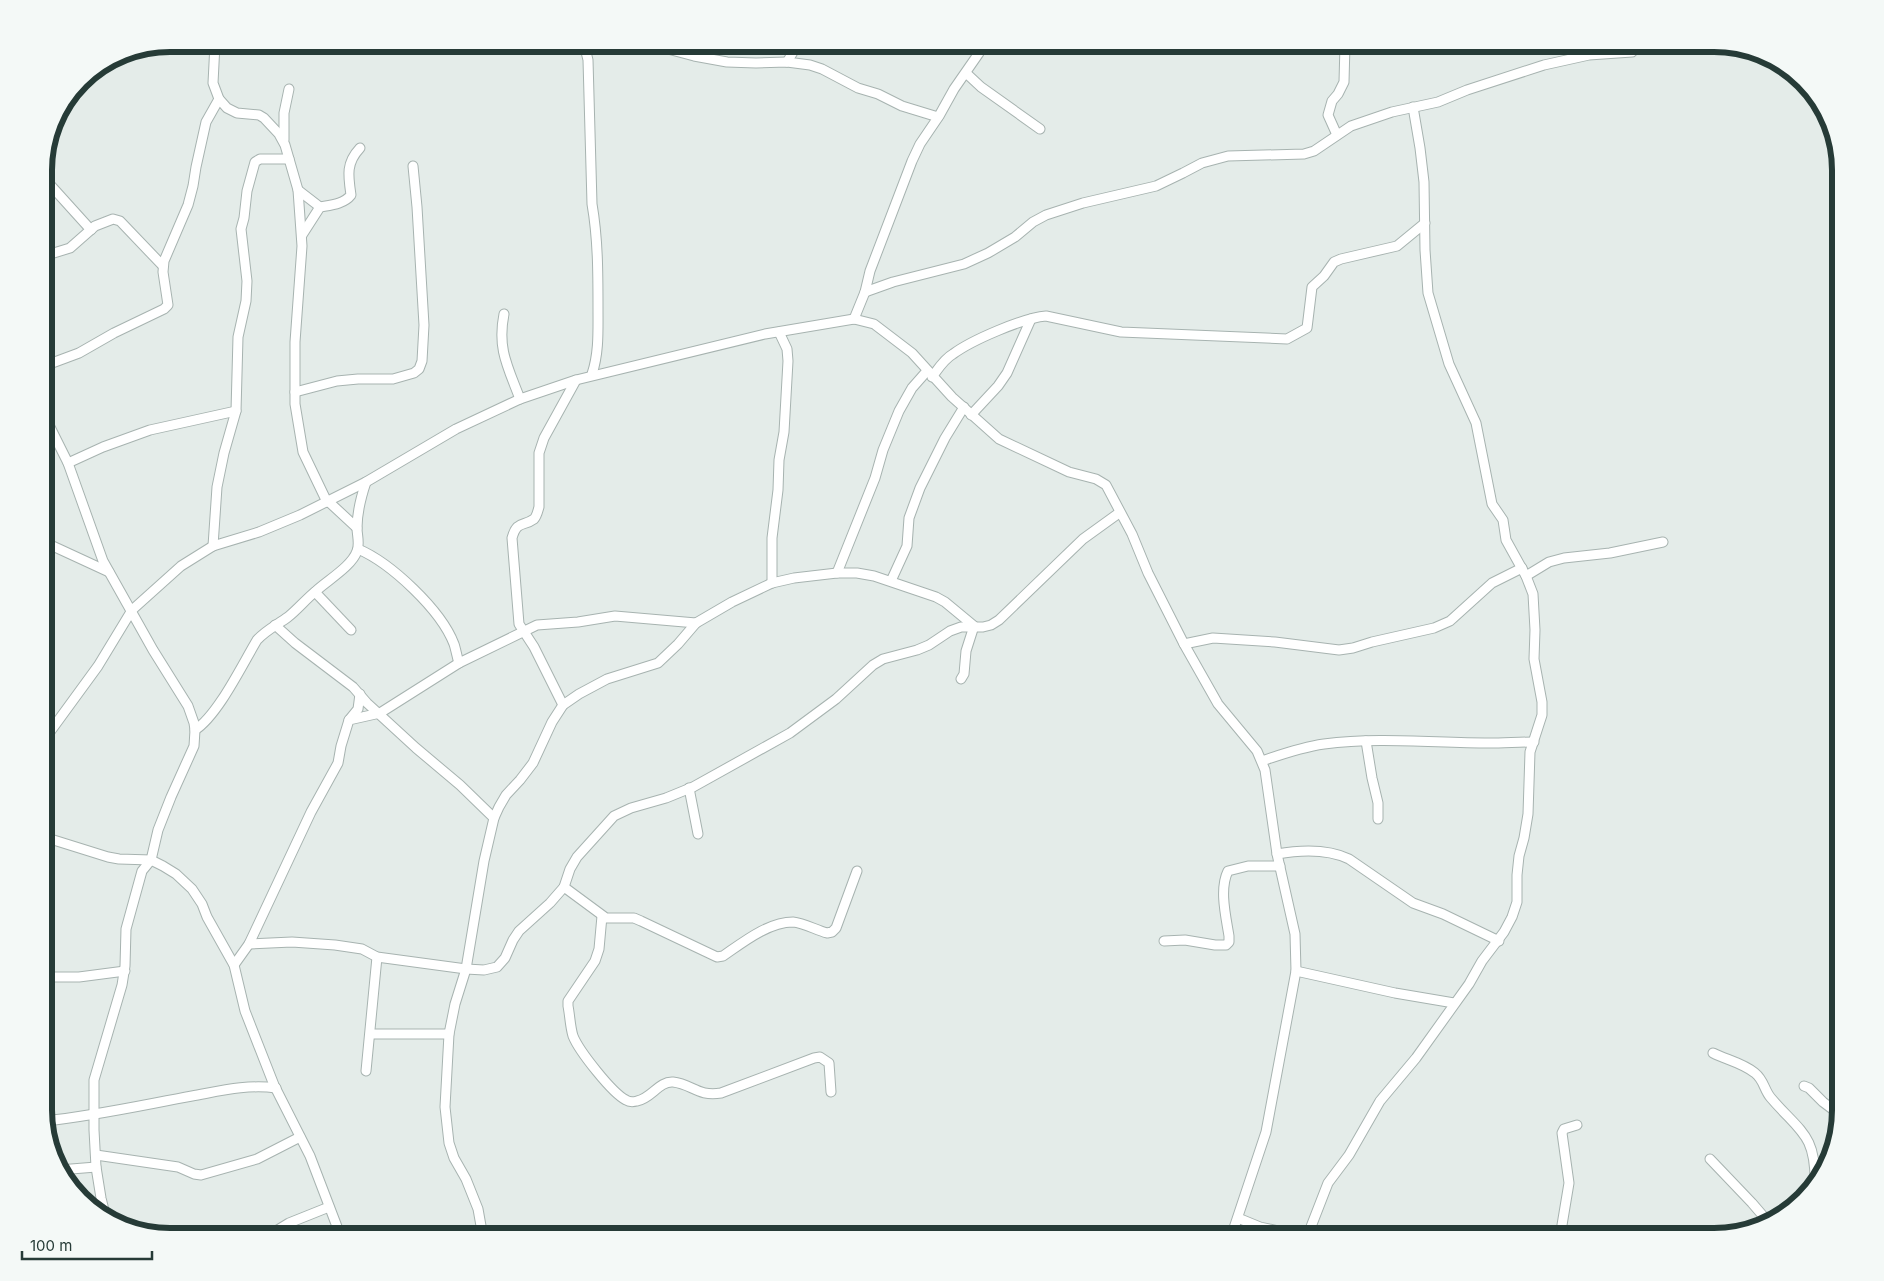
<svg xmlns="http://www.w3.org/2000/svg" width="1884" height="1281" viewBox="0 0 1884 1281" font-family="Inter,sans-serif">
	<rect width="100%" height="100%" fill="#e4ece9"/>
	<g fill="none" stroke-linecap="round" stroke-linejoin="round">
		<defs>
			<g id="minor">
				<polyline points="215,44 213,83 219,99 227,108 237,113 259,115 264,118 279,134 285,145 298,190 302,246 295,342 295,404 303,452 327,502"/>
				<polyline points="386,44 403,44"/>
				<path d="M584,44l4,16 4,144c6,35 6,69 6,105 0,22 1,44 -6,65"/>
				<polyline points="649,44 694,56 727,62 756,63 787,62 810,65 822,69 858,88 878,94 902,106 938,117"/>
				<polyline points="787,62 798,44"/>
				<polyline points="966,73 981,87 1040,129"/>
				<polyline points="1337,135 1328,115 1332,101 1338,94 1344,82 1345,44"/>
				<polyline points="284,140 284,113 289,89"/>
				<polyline points="44,178 91,230"/>
				<polyline points="298,190 320,207"/>
				<path d="M302,235l18,-28c11,-2 24,-3 31,-12 -3,-20 -5,-32 9,-47"/>
				<polyline points="44,256 70,248 95,226 113,219 120,221 163,266"/>
				<polyline points="865,292 893,282 964,264 988,253 1015,237 1033,222 1046,215 1083,203 1156,186 1183,173 1202,163 1228,156 1304,154 1314,151 1351,126 1392,112 1438,102 1467,90 1544,65 1589,55 1632,52 1640,44"/>
				<path d="M504,314c-7,35 4,53 16,85"/>
				<polyline points="854,319 865,292 870,271 912,161 920,144 939,116 954,89 979,53 981,44"/>
				<polyline points="44,366 79,353 114,333 164,309 168,305 163,272 164,261 188,205 193,186 196,167 206,122 219,99"/>
				<path d="M932,377c6,-8 12,-18 21,-23 19,-14 70,-36 93,-38l75,16 166,7 20,-11 5,-41 12,-11 10,-14 7,-3 56,-13 28,-23"/>
				<polyline points="295,392 337,381 358,379 393,379 414,373 419,369 422,361 424,325 417,207 413,166"/>
				<polyline points="44,415 68,463 103,561 153,650 188,706 194,723 195,730 194,746 171,797 158,830 151,860 142,871 126,929 125,966 122,985 94,1080 94,1130 96,1167 101,1198 106,1218"/>
				<polyline points="971,415 998,386 1007,373 1031,319"/>
				<polyline points="68,463 103,447 150,430 236,411"/>
				<polyline points="329,502 357,528"/>
				<polyline points="44,542 109,572"/>
				<polyline points="213,546 217,487 224,453 236,411 238,337 246,301 247,281 241,229 244,218 247,191 255,162 260,159 289,159"/>
				<path d="M358,549c33,14 83,61 96,95 2,6 3,13 5,19"/>
				<polyline points="837,573 875,478 883,450 899,411 912,388 927,371"/>
				<polyline points="1526,576 1549,562 1564,558 1610,553 1663,542"/>
				<polyline points="891,581 907,546 909,518 920,488 945,438 964,407"/>
				<polyline points="772,583 772,538 778,490 779,460 784,432 788,361 787,349 779,332"/>
				<polyline points="315,592 351,630"/>
				<polyline points="275,625 295,643 353,687 367,703 416,748 460,785 494,818"/>
				<polyline points="1184,644 1213,638 1275,642 1339,650 1353,648 1372,642 1434,628 1450,621 1492,583 1522,568"/>
				<path d="M563,705l-29,-58 -15,-23 -7,-86c5,-18 11,-11 22,-19 3,-3 4,-9 5,-12v-54l5,-15 32,-58"/>
				<polyline points="349,720 358,709 360,694"/>
				<path d="M195,730c23,-15 47,-65 62,-90 9,-10 20,-15 31,-23 10,-8 18,-18 28,-26 12,-11 36,-25 41,-40 3,-7 0,-16 0,-23 0,-16 4,-31 9,-46"/>
				<polyline points="44,740 98,666 132,610 181,566 213,546 259,532 300,515 366,482 456,429 520,399 576,380 765,334 854,319 874,324 912,353 952,397 999,439 1069,472 1096,479 1106,485 1132,534 1148,573 1184,644 1218,704 1257,751 1265,770 1277,854 1295,934 1296,971 1266,1132 1231,1237"/>
				<polyline points="1366,741 1372,778 1378,803 1378,819"/>
				<path d="M1262,761c20,-7 41,-14 62,-17 55,-7 110,-1 165,-1 15,0 30,-1 45,-1"/>
				<polyline points="689,788 698,834"/>
				<polyline points="44,837 108,857 119,859 151,860 163,866 176,874 192,889 202,904 207,917 234,965 245,1011 274,1085 310,1156 341,1237"/>
				<path d="M1277,854c23,-4 51,-5 72,5l64,44 30,11 56,27"/>
				<path d="M564,887l42,31h28l7,3 76,36 6,-1c19,-13 45,-34 70,-34 11,1 23,8 34,11l5,-1 4,-4 21,-57"/>
				<path d="M602,916l-3,33 -4,12 -27,40v5c2,10 2,20 5,30 6,15 39,57 53,64 3,2 7,2 11,1 14,-2 22,-20 36,-19 19,2 25,15 48,11l93,-35 6,-1 9,6 2,29"/>
				<path d="M1164,941l21,-1 30,5h11l3,-3v-6c-3,-19 -10,-47 -1,-65l20,-5h32"/>
				<polyline points="249,944 292,942 335,945 362,949 377,957 466,969 484,970 497,967 505,958 513,940 519,931 550,903 564,887 570,869 577,857 614,816 631,808 666,798 693,787 790,733 836,699 873,665 883,659 917,650 929,645 950,631 961,627 983,627 991,625 999,620 1083,539 1119,513"/>
				<polyline points="234,965 249,944 311,812 338,763 341,746 349,720 380,713 459,663 537,625 578,622 615,616 696,623"/>
				<polyline points="1296,971 1395,993 1454,1003"/>
				<polyline points="44,977 79,977 125,971"/>
				<polyline points="371,1034 449,1034"/>
				<path d="M1713,1053c14,7 30,10 42,20 9,7 9,17 16,25 29,34 45,36 44,86"/>
				<polyline points="366,1071 377,957"/>
				<polyline points="1804,1086 1809,1088 1823,1102 1839,1114"/>
				<path d="M45,1121c49,-5 98,-16 147,-25 28,-5 55,-12 84,-8"/>
				<polyline points="96,1155 178,1167 194,1174 201,1175 257,1159 300,1137"/>
				<polyline points="1710,1159 1752,1203 1770,1224"/>
				<polyline points="59,1170 96,1167"/>
				<polyline points="1238,1218 1260,1227 1306,1237"/>
				<polyline points="266,1237 289,1223 329,1207"/>
				<polyline points="483,1237 478,1209 466,1179 454,1158 449,1143 445,1107 449,1034 455,1004 466,969 484,861 494,818 499,807 506,795 520,780 533,763 552,722 563,705 579,694 607,679 658,663 678,644 696,623 732,602 772,583 794,578 837,573 857,573 874,576 936,597 945,602 974,626 966,651 964,674 961,679"/>
				<polyline points="1307,1237 1328,1183 1349,1155 1380,1101 1416,1058 1469,984 1482,961 1504,932 1512,917 1517,902 1517,875 1519,856 1524,838 1528,814 1530,752 1542,715 1542,702 1534,659 1535,630 1533,594 1526,576 1506,540 1503,520 1492,504 1476,423 1449,364 1428,293 1425,250 1424,182 1420,148 1413,107"/>
				<polyline points="1560,1237 1569,1183 1562,1133 1564,1129 1577,1125"/>
			</g>
		</defs>
		<!-- minor casing -->
		<use href="#minor" stroke="#a7b3b0" stroke-width="11"/>
		<!-- minor -->
		<use href="#minor" stroke="#fff" stroke-width="9"/>
	</g>
	<!-- crop -->
	<path d="M0 0H1884V1281H0ZM170 52H1714A118 118 0 0 1 1832 170V1110A118 118 0 0 1 1714 1228H170A118 118 0 0 1 52 1110V170A118 118 0 0 1 170 52Z" fill="#f4f9f7" fill-rule="evenodd"/>
	<path fill="none" stroke="#263b37" stroke-width="6" d="M170 52H1714A118 118 0 0 1 1832 170V1110A118 118 0 0 1 1714 1228H170A118 118 0 0 1 52 1110V170A118 118 0 0 1 170 52Z"/>
	<!-- scale -->
	<path d="M22 1251v8h130v-8" fill="none" stroke="#263b37" stroke-width="2.5"/>
	<text x="30" y="1251" font-size="15" fill="#263b37" stroke="#f4f9f7" stroke-width="4" paint-order="stroke">100 m</text>
</svg>
